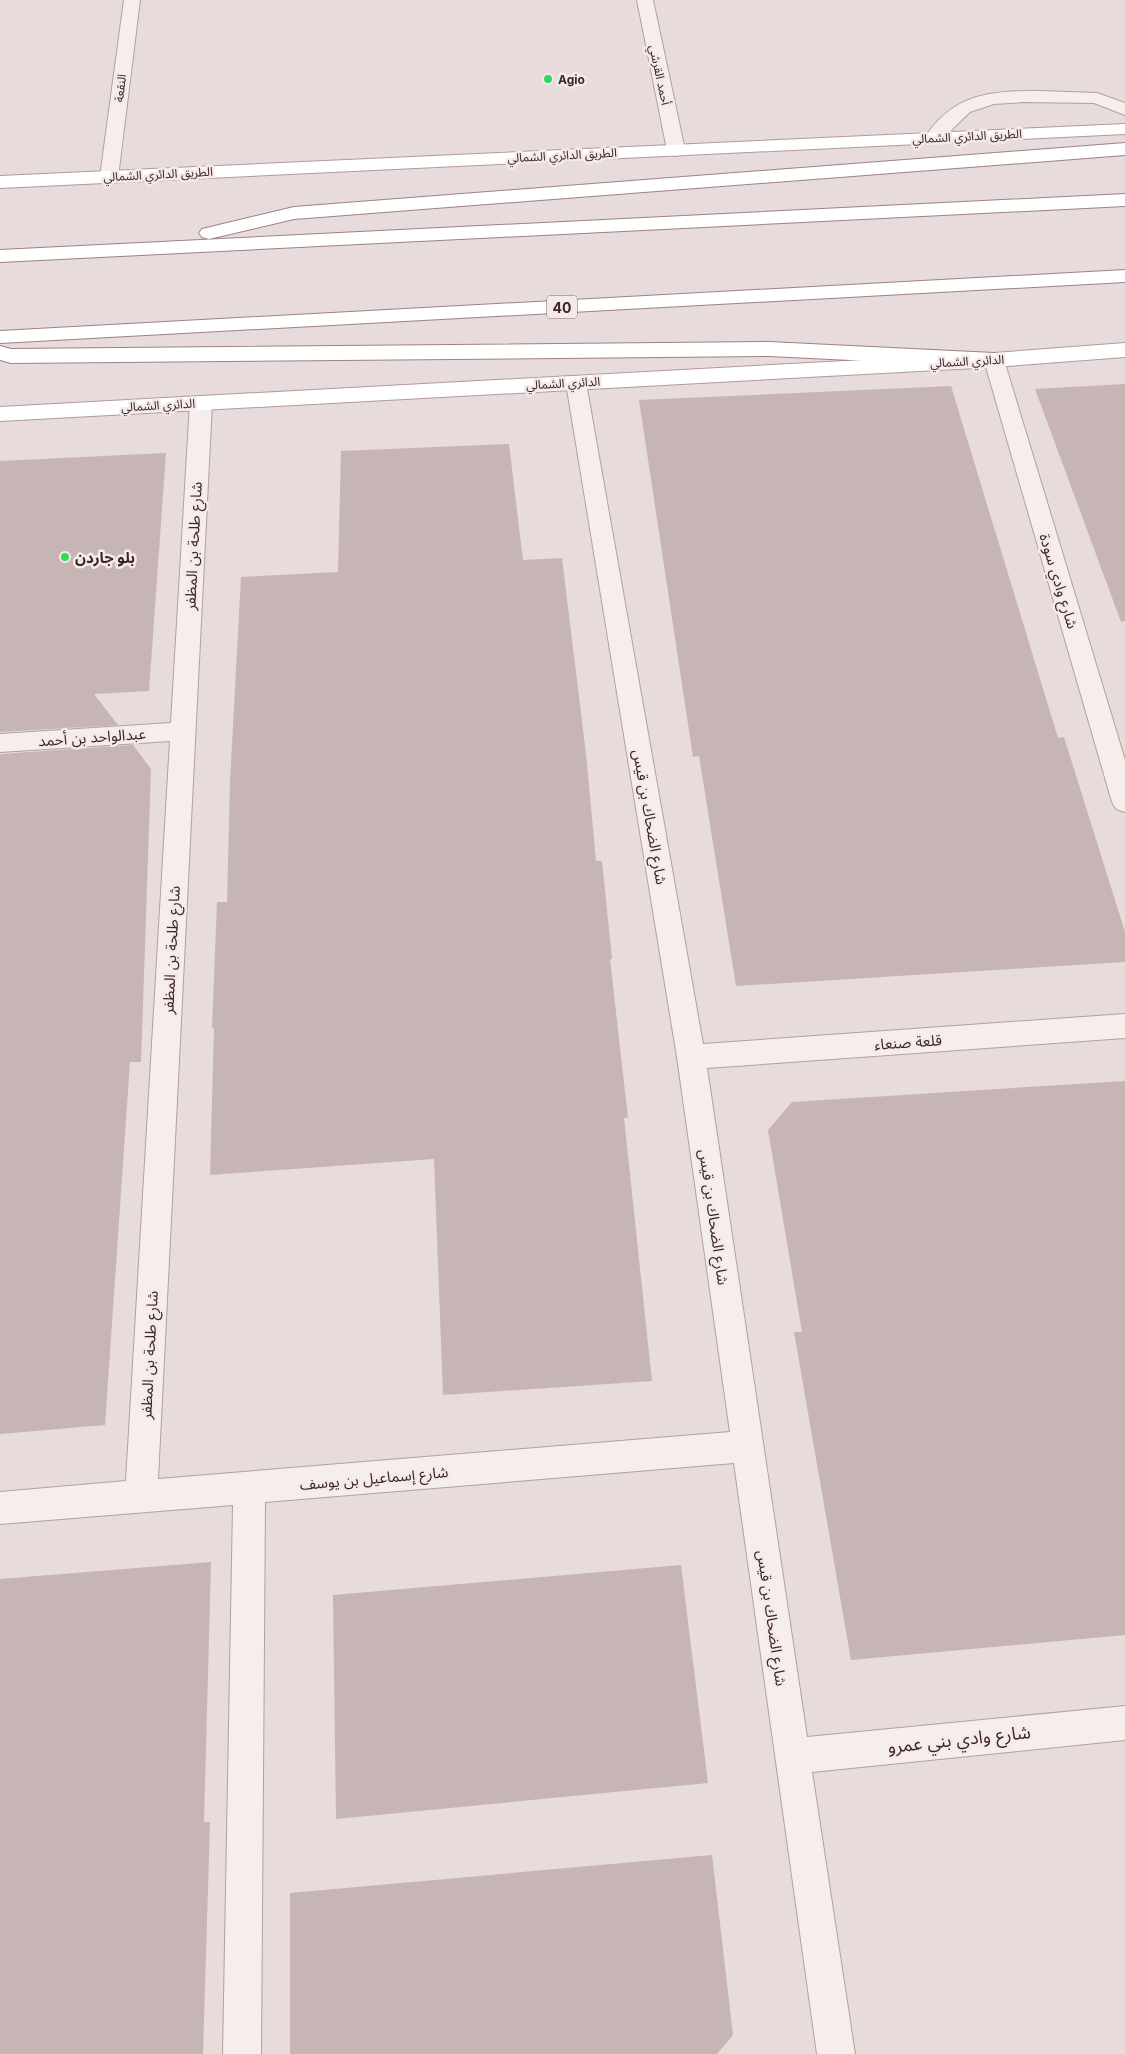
<svg xmlns="http://www.w3.org/2000/svg" width="1125" height="2054" viewBox="0 0 1125 2054" font-family="Inter,'Noto Sans Arabic',sans-serif">
	<rect width="100%" height="100%" fill="#e7dbdb"/>
	<!-- building -->
	<g fill="#c7b5b5">
		<polygon points="1125,384 1125,621 1121,622 1035,389"/>
		<polygon points="951,386 1058,738 1064,737 1125,932 1125,962 736,986 699,756 693,757 639,400"/>
		<polygon points="509,444 523,560 562,558 586,754 596,861 602,861 612,959 610,959 628,1118 624,1118 652,1381 443,1395 434,1159 210,1175 214,1028 212,1028 217,902 227,902 230,782 241,577 338,572 341,451"/>
		<polygon points="166,453 149,691 94,694 118,725 0,732 0,461"/>
		<polygon points="133,745 151,769 141,1062 130,1062 105,1425 0,1434 0,754"/>
		<polygon points="1125,1081 1125,1635 851,1660 794,1332 802,1332 768,1130 792,1102"/>
		<polygon points="211,1562 204,1822 210,1822 203,2054 0,2054 0,1579"/>
		<polygon points="681,1565 708,1783 336,1819 333,1595"/>
		<polygon points="712,1855 733,2035 717,2054 290,2054 290,1893"/>
	</g>
	<g fill="none" stroke-linecap="round" stroke-linejoin="round">
		<defs>
			<g id="minor">
				<polygon points="124,0 140,0 118,177 116,181 109,183 102,181 100,177"/>
				<polygon points="637,0 653,0 685,150 683,154 676,156 669,154 667,150"/>
				<path d="M1040,91l57,2 28,10v12l-31,-12 -70,-1 -30,2 -24,8 -30,29 -6,2 -6,-2 -3,-4c30,-44 65,-46 115,-46z"/>
				<polygon points="994,353 1001,355 1004,360 1125,760 1125,812 1116,809 1112,802 984,360 987,355"/>
				<polygon points="576,376 583,378 586,383 703,1044 1125,1014 1125,1038 707,1068 807,1737 1125,1706 1125,1740 812,1772 855,2054 817,2054 734,1463 265,1502 261,2054 223,2054 233,1505 0,1524 0,1492 126,1481 170,741 0,752 0,734 171,723 190,403 194,398 201,396 208,398 212,403 158,1479 730,1432 677,1057 566,383 569,378"/>
			</g>
			<g id="major">
				<polygon points="1125,124 1125,134 0,188 0,176"/>
				<polygon points="1125,343 1125,357 994,367 0,421 0,407 994,353"/>
			</g>
			<g id="highway">
				<polygon points="1125,143 1125,155 294,219 209,239 202,237 199,233 202,229 294,207"/>
				<polygon points="1125,194 1125,206 0,262 0,250"/>
				<polygon points="1125,270 1125,282 0,343 0,331"/>
				<polygon points="769,342 994,353 1001,355 1004,360 1001,365 994,367 769,356 11,363 0,360 0,346 11,349"/>
			</g>
		</defs>
		<!-- minor casing -->
		<use href="#minor" stroke="#b1a1a0" stroke-width="2"/>
		<!-- major casing -->
		<use href="#major" stroke="#b39999" stroke-width="2"/>
		<!-- highway casing -->
		<use href="#highway" stroke="#9e8281" stroke-width="2"/>
		<!-- minor -->
		<use href="#minor" fill="#f5eeed" fill-rule="evenodd"/>
		<!-- major -->
		<use href="#major" fill="#fff" fill-rule="evenodd"/>
		<!-- highway -->
		<use href="#highway" fill="#fff" fill-rule="evenodd"/>
	</g>
	<!-- markers -->
	<g fill="#33d85e" stroke="#f4eaea" stroke-width="2">
		<circle cx="548" cy="79" r="5"/>
		<circle cx="65" cy="557" r="5"/>
	</g>
	<g text-anchor="middle" dominant-baseline="central" stroke-width="5" stroke-linejoin="round" paint-order="stroke">
		<!-- far-street labels -->
		<g font-size="12" fill="#3d2524" stroke="#f4eaea">
			<text transform="translate(660 75) rotate(78)">أحمد القرشي</text>
			<text transform="translate(120 88) rotate(-83)">النقعة</text>
			<text transform="translate(967 136) rotate(-3)">الطريق الدائري الشمالي</text>
			<text transform="translate(562 155) rotate(-3)">الطريق الدائري الشمالي</text>
			<text transform="translate(158 174) rotate(-3)">الطريق الدائري الشمالي</text>
			<text transform="translate(967 361) rotate(-3)">الدائري الشمالي</text>
			<text transform="translate(563 383) rotate(-3)">الدائري الشمالي</text>
			<text transform="translate(158 405) rotate(-3)">الدائري الشمالي</text>
		</g>
		<!-- far-poi labels -->
		<g font-size="12" font-weight="bold" fill="#3d2524" stroke="#f4eaea" text-anchor="start">
			<text x="558" y="79">Agio</text>
		</g>
		<!-- shield labels -->
		<rect fill="#f4eaea" stroke="#74605f" stroke-width="1" x="547" y="295.5" width="30" height="23" rx="4"/>
		<g font-size="14" font-weight="bold" fill="#3d2524">
			<text x="562" y="307">40</text>
		</g>
		<!-- street labels -->
		<g font-size="15" fill="#3d2524" stroke="#f4eaea">
			<text transform="translate(193 546) rotate(-87)">شارع طلحة بن المظفر</text>
			<text transform="translate(1059 581) rotate(73)">شارع وادي سودة</text>
			<text transform="translate(92 737) rotate(-4)">عبدالواحد بن أحمد</text>
			<text transform="translate(650 817) rotate(80)">شارع الضحاك بن قيس</text>
			<text transform="translate(171 950) rotate(-87)">شارع طلحة بن المظفر</text>
			<text transform="translate(908 1042) rotate(-4)">قلعة صنعاء</text>
			<text transform="translate(714 1217) rotate(82)">شارع الضحاك بن قيس</text>
			<text transform="translate(149 1355) rotate(-87)">شارع طلحة بن المظفر</text>
			<text transform="translate(374 1478) rotate(-5)">شارع إسماعيل بن يوسف</text>
			<text transform="translate(772 1618) rotate(82)">شارع الضحاك بن قيس</text>
		</g>
		<!-- poi labels -->
		<g font-size="15" font-weight="bold" fill="#3d2524" stroke="#f4eaea" text-anchor="start">
			<text x="75" y="557">بلو جاردن</text>
		</g>
		<!-- near-street labels -->
		<g font-size="18" fill="#3d2524" stroke="#f4eaea">
			<text transform="translate(959 1739) rotate(-6)">شارع وادي بني عمرو</text>
		</g>
	</g>
</svg>
